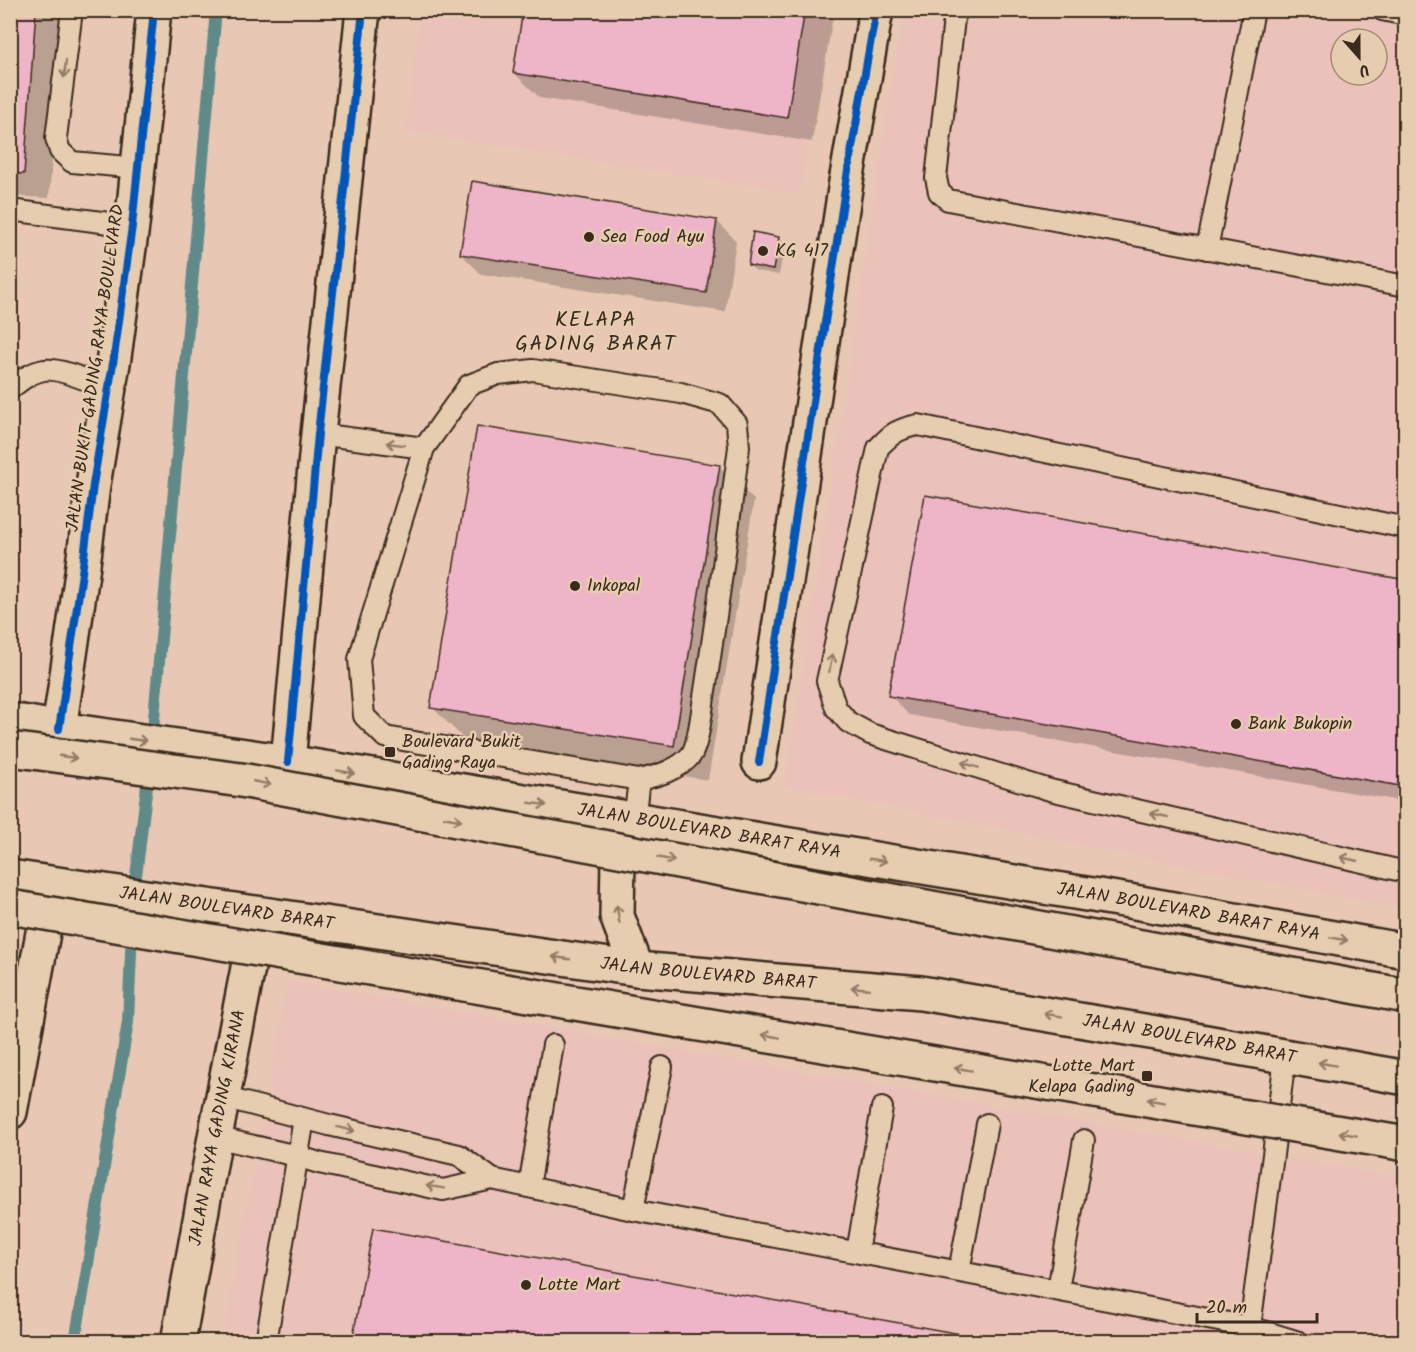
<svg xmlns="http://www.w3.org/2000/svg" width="1416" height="1352" viewBox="0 0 1416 1352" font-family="Kalam,sans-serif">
	<rect width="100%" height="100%" fill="#e8c8b4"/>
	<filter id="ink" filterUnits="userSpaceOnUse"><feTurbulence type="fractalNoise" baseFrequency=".0167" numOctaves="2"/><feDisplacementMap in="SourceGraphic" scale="12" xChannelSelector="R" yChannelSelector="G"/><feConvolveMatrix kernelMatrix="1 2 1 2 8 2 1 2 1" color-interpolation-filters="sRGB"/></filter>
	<g filter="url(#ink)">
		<!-- built -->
		<g fill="#eac2ba" fill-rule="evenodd">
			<polygon points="421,11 831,11 800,194 405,132"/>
			<path d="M903,11h502v899l-620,-123zM1341,39h36v36h-36z"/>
			<polygon points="11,940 38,944 11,1111"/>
			<polygon points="288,981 1405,1178 1405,1341 222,1342"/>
		</g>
		<!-- shadow -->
		<g fill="#0003">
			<polygon points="10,10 63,10 49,198 10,196"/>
			<polygon points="525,10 834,10 812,142 540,98 514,73"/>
			<polygon points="717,221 736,241 725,312 481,274 461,254"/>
			<polygon points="778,238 785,244 779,275 756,271 749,265"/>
			<polygon points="719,466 754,500 708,780 467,742 432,707"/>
			<polygon points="1406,581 1406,802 909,715 890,695"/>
		</g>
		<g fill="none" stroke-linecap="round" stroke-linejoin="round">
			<!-- stream -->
			<g stroke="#608a89" stroke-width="12">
				<polyline points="152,741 216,10"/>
				<polyline points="134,893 149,768"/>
				<polyline points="75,1342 128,1022 132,929"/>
			</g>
		</g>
		<!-- building -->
		<g fill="#eeb5c8" stroke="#3b2a1e" stroke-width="1.5">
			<polygon points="10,10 36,10 24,174 10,173"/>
			<polygon points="523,10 805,10 787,118 513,73"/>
			<polygon points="472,181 717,220 706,293 460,254"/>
			<polygon points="753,232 779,237 773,270 748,265"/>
			<polygon points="477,426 720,465 674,746 430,708"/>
			<polygon points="925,495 1406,580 1406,787 888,696"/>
			<polygon points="373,1228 1005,1342 352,1342"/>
			<polygon points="1145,1336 1166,1342 1118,1342"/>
		</g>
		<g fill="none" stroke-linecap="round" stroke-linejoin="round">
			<defs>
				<g id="lane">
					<polyline points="72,10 56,138 60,151 72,162 139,168"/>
					<polyline points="955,10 936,178 939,192 948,200 1406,286"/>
					<polyline points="1382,10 1406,15"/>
					<polyline points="10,210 132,226"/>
					<polyline points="1207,249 1254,10"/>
					<path d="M533,370l148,23 39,11 17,20 2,23c-11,84 -22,167 -35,250 -2,13 -6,49 -13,58 -12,15 -34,21 -52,25l-254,-43 -21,-21 -5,-57 65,-211 45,-63 29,-11z"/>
					<path d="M10,389c10,-8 21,-17 34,-19 16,-3 49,13 65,19"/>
					<polyline points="318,434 424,448"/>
					<path d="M1406,528l-488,-103c-20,4 -26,8 -40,23l-51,233 9,27 12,14 22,12 180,56 356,82"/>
					<polyline points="634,820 639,780"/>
					<polyline points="223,1097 329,1125 459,1155 492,1179 633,1210 1250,1327 1273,1155 1285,1057"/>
					<polyline points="215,1137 297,1156 319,1163 443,1190 492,1179"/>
					<polyline points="529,1187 553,1045"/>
					<polyline points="633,1210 662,1067"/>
					<polyline points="857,1252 882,1108"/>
					<polyline points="959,1271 987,1124"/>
					<polyline points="1058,1290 1084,1140"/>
					<polyline points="266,1342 304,1119"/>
					<polyline points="1247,1342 1250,1327 1299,1342"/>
				</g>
				<g id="street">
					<polyline points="288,762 318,434 363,10"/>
					<polyline points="759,762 846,182 876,10"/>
					<polyline points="10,1112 52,884"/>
				</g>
				<g id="secondary">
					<path id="s1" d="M10,720l70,12 208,30 841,139 277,50"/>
					<polyline points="59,729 82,573 93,485 114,357 132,226 154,10"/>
					<polyline points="632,824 618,859 617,916 637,969"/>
					<path id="s2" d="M10,877l627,92 284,24 235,40 250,45"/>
					<path id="s3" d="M178,1342l37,-205 42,-215"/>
				</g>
			</defs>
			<!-- lane casing -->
			<use href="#lane" stroke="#3b2a1e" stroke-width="24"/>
			<!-- street casing -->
			<use href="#street" stroke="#3b2a1e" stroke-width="38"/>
			<!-- secondary casing -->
			<use href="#secondary" stroke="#3b2a1e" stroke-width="38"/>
			<!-- lane -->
			<use href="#lane" stroke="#e7cdaf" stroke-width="20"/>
			<!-- street -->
			<use href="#street" stroke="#e7cdaf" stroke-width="33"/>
			<!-- secondary -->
			<use href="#secondary" stroke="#e7cdaf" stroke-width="33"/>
			<defs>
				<g id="highway-bridge">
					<polyline points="10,749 241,780 1406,996"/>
					<polyline points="10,907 1406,1144"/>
				</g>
			</defs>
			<!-- highway-bridge casing -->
			<use href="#highway-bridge" stroke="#3b2a1e" stroke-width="38" stroke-linecap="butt"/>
			<!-- highway-bridge -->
			<use href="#highway-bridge" stroke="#e7cdaf" stroke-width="33"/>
			<defs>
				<g id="cycleway">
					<polyline points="59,729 82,573 93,485 114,357 132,226 154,10"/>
					<polyline points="288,762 318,434 363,10"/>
					<polyline points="759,762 846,182 876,10"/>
				</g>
			</defs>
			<!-- cycleway casing -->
			<use href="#cycleway" stroke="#e7cdaf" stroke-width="11"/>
			<!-- cycleway -->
			<use href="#cycleway" stroke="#0057b8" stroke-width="8"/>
		</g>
		<!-- one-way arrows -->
		<defs><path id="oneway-shaft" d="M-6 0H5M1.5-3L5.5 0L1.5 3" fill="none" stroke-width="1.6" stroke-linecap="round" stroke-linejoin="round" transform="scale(1.5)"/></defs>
		<g stroke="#917c66">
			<use href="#oneway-shaft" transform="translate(65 69) rotate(97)"/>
			<use href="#oneway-shaft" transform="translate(395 444) rotate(-173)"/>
			<use href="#oneway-shaft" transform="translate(831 663) rotate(-78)"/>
			<use href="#oneway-shaft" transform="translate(138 740) rotate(8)"/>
			<use href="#oneway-shaft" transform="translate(68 757) rotate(8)"/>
			<use href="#oneway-shaft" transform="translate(970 765) rotate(-163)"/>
			<use href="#oneway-shaft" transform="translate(346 772) rotate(10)"/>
			<use href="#oneway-shaft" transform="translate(262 783) rotate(11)"/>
			<use href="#oneway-shaft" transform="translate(538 804) rotate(9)"/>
			<use href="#oneway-shaft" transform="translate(1159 815) rotate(-167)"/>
			<use href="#oneway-shaft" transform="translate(453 819) rotate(11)"/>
			<use href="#oneway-shaft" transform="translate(666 859) rotate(11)"/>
			<use href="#oneway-shaft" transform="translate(1349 859) rotate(-167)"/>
			<use href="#oneway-shaft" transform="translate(878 860) rotate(9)"/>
			<use href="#oneway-shaft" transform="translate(618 914) rotate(-99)"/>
			<use href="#oneway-shaft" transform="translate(1339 939) rotate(10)"/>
			<use href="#oneway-shaft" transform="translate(561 958) rotate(-172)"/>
			<use href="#oneway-shaft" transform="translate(860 988) rotate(-175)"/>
			<use href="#oneway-shaft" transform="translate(1053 1015) rotate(-171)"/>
			<use href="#oneway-shaft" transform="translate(771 1036) rotate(-170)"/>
			<use href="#oneway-shaft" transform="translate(1327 1064) rotate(-170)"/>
			<use href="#oneway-shaft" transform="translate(963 1069) rotate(-170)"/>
			<use href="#oneway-shaft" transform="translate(1156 1101) rotate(-170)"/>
			<use href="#oneway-shaft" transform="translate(346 1129) rotate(13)"/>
			<use href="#oneway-shaft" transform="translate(1348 1134) rotate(-170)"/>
			<use href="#oneway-shaft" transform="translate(435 1187) rotate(-171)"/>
		</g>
	</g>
	<!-- markers -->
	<g fill="#3b2a1e" stroke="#e7cdaf" stroke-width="2">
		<circle cx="589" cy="237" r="6"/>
		<circle cx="763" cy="251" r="6"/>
		<circle cx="575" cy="586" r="6"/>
		<circle cx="1236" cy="724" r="6"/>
		<rect x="384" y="746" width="12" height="12" rx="3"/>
		<rect x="1141" y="1070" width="12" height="12" rx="3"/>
		<circle cx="526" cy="1285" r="6"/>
	</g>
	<g text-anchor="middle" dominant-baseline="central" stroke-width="5" stroke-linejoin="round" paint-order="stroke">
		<!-- poi labels -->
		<g font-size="18" fill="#3b2a1e" stroke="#e7cdaf" text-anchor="start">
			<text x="601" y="237">Sea Food Ayu</text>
			<text x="775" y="251">KG 417</text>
			<text x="587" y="586">Inkopal</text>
			<text x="1248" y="724">Bank Bukopin</text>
			<text x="402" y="742">Boulevard Bukit<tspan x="402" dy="21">Gading Raya</tspan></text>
			<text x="1135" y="1066" text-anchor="end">Lotte Mart<tspan x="1135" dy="21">Kelapa Gading</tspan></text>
			<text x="538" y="1285">Lotte Mart</text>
		</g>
		<!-- street labels -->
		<g font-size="18" fill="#3b2a1e" stroke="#e7cdaf">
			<text transform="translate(96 368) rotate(-82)">JALAN BUKIT GADING RAYA BOULEVARD</text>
			<text stroke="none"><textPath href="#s1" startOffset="708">JALAN BOULEVARD BARAT RAYA</textPath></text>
			<text stroke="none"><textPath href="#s2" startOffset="219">JALAN BOULEVARD BARAT</textPath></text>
			<text stroke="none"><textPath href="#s1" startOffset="1194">JALAN BOULEVARD BARAT RAYA</textPath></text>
			<text stroke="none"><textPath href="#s2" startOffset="705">JALAN BOULEVARD BARAT</textPath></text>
			<text stroke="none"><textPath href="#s2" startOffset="1191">JALAN BOULEVARD BARAT</textPath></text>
			<text stroke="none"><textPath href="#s3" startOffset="218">JALAN RAYA GADING KIRANA</textPath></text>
		</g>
		<!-- quarter labels -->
		<g font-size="21" letter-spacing="1.5" fill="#3b2a1e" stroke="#e7cdaf">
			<text x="596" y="320">KELAPA<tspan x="596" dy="24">GADING BARAT</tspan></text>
		</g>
	</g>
	<!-- margin -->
	<rect width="1416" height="1352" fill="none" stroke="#e7cdaf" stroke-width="36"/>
	<rect x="18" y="18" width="1380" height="1316" fill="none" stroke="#3b2a1e" stroke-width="2" filter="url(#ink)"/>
	<!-- north arrow -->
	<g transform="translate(1359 57) rotate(159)"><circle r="28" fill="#e7cdaf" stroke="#a28c75" stroke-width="1.5"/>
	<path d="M0-4.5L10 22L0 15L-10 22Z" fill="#3b2a1e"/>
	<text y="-9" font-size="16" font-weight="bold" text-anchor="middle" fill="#3b2a1e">U</text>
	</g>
	<!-- scale -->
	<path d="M1197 1313v9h120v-9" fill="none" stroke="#3b2a1e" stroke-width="3"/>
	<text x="1206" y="1313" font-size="18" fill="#3b2a1e" stroke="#e7cdaf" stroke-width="4.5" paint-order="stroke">20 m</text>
</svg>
